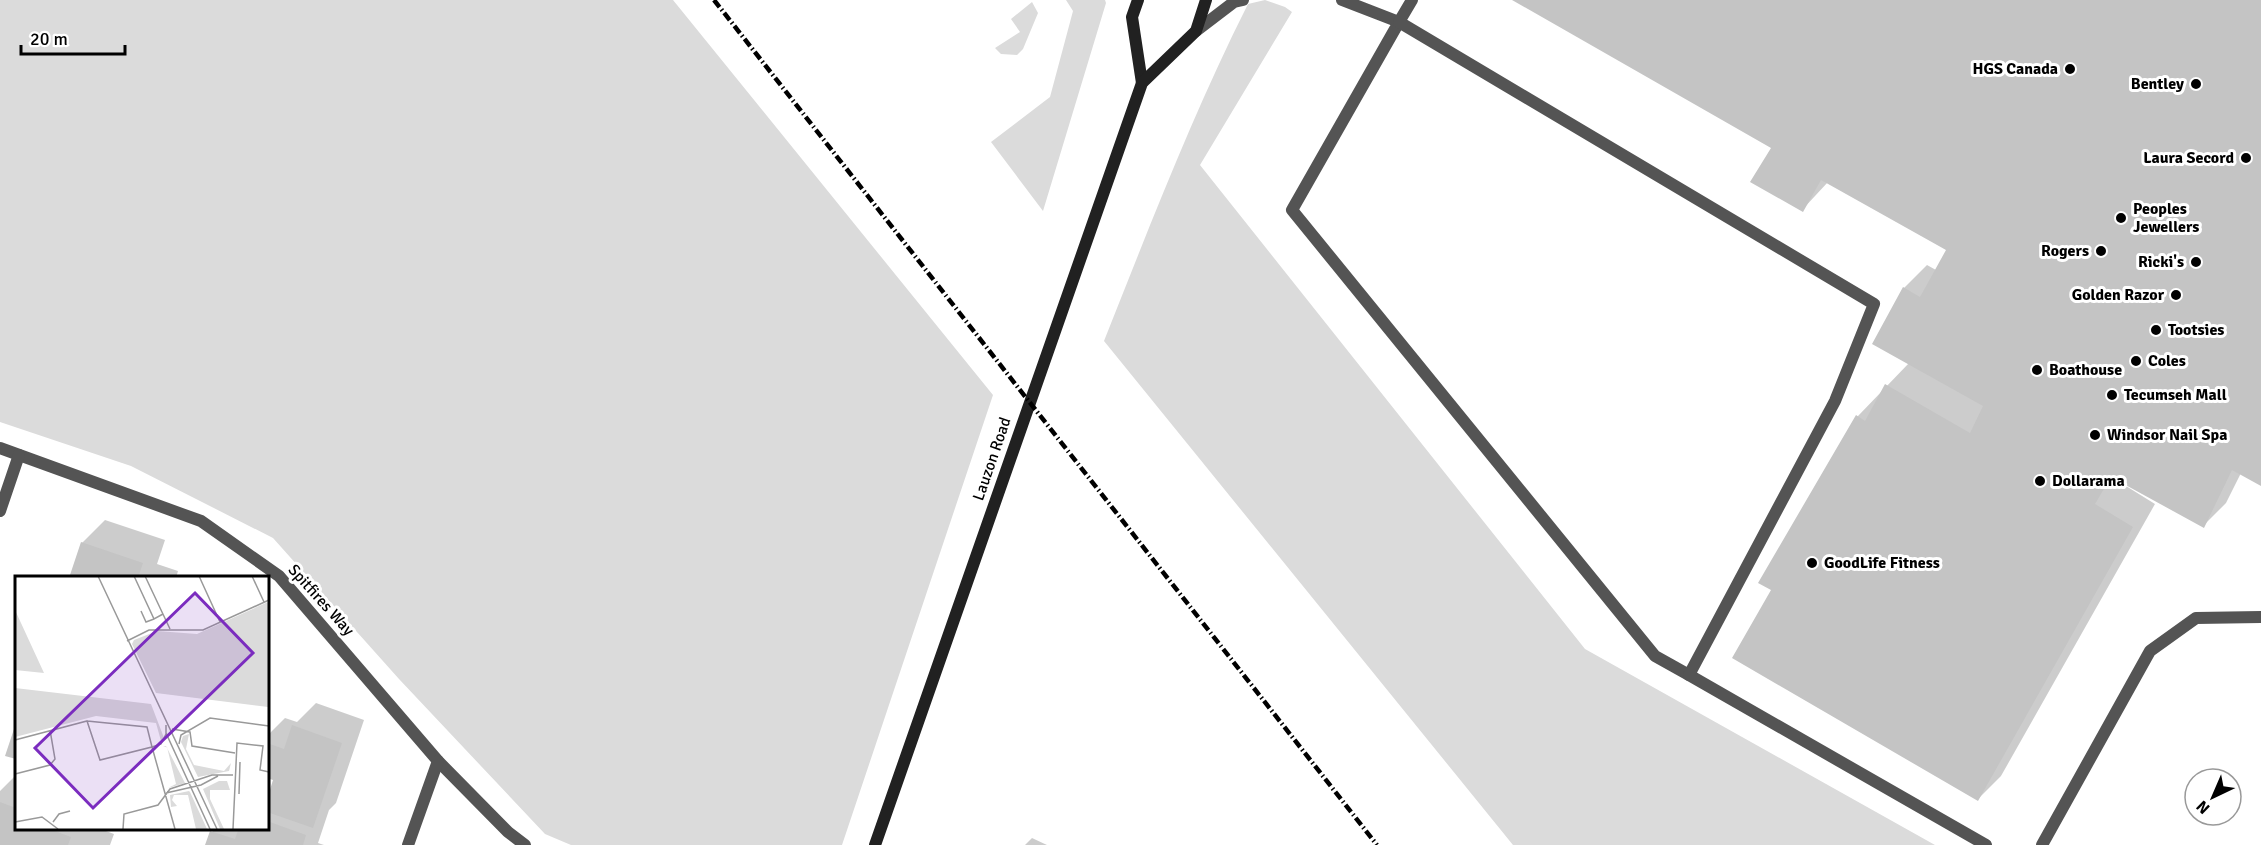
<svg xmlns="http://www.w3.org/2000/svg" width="2261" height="845" viewBox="0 0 2261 845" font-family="Signika,sans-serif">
	<rect width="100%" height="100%" fill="#fff"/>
	<!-- green -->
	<g fill="#dbdbdb">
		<polygon points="0,0 673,0 993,395 842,845 571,845 545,834 399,679 273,538 131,466 0,422"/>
		<polygon points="1066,0 1105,0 1106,3 1043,211 991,142 1050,97 1073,11"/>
		<path d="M1265,0l20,7 7,5 -92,153 385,484 350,196h-422l-409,-504c45,-113 89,-228 144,-337z"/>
		<polygon points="1032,2 1038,13 1023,49 1017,55 1001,54 995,48 1020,32 1011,19"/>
	</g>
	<!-- shadow -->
	<g fill="#0003">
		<polygon points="1515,0 2261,0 2261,485 2241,473 2226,503 2203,526 2128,484 2126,486 2155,504 2001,776 1978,799 1773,589 1858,416 1909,363 1874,344 1904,288 1927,265 1936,270 1948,249 1828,182 1802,210 1773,147"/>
		<polygon points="105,520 165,540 157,564 178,571 176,578 70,578 82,543"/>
		<polygon points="316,703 364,720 336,803 329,810 318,843 324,845 207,845 214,828 267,828 267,793 271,792 275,779 267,776 267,736 285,718 297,722"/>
		<polygon points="14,777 16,778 16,828 98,828 114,834 110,845 0,845 0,791"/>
		<polygon points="1032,838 1047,845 1025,845"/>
	</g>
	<!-- building -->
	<g fill="#c4c4c4">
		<polygon points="1512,0 2261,0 2261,486 2232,470 2204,528 2111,477 2095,504 2133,527 1978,801 1732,658 1771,590 1758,583 1856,415 1865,421 1885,384 1970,433 1983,406 1872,344 1903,287 1920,297 1946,250 1821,180 1803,212 1750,182 1771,148"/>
		<polygon points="81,542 143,563 138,578 69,578"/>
		<polygon points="16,723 16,759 5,756"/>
		<polygon points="292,725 342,743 313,828 267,812 267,799 273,780 267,778 267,743 284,749"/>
		<polygon points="0,802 16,808 16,828 47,828 71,837 68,845 0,845"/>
		<polygon points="267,821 306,835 303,845 205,845 210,831 235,839 239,828 267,828"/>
	</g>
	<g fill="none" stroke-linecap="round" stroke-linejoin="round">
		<!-- lane -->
		<g stroke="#545454" stroke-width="12">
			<polyline points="1342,0 1399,22 1292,210 1655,656 1689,675"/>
			<polyline points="1412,0 1399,22 1874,304 1835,401 1689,675 1986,845"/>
			<polyline points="1196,31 1234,2 1243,0"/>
			<polyline points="2042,845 2150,651 2196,618 2261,617"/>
		</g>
		<!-- street -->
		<g stroke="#545454" stroke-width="12">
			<polyline points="0,448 201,521 279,576 438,761 508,832 525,845"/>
			<polyline points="0,511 19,455"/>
			<polyline points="408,845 438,761"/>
		</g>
		<!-- secondary -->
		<g stroke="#212121" stroke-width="12">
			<polyline points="1138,0 1132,17 1142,83"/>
			<polyline points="875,845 1142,83 1196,31 1206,0"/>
		</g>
		<!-- rail -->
		<polyline stroke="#000" stroke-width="4.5" stroke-dasharray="9 3 1.5 3" stroke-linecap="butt" points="714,0 1377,845"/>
	</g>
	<!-- markers -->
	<g fill="#000" stroke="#fff" stroke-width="2">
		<circle cx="2070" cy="69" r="6"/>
		<circle cx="2196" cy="84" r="6"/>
		<circle cx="2246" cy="158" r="6"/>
		<circle cx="2121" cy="218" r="6"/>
		<circle cx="2101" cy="251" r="6"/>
		<circle cx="2196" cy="262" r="6"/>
		<circle cx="2176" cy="295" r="6"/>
		<circle cx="2156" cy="330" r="6"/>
		<circle cx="2136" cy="361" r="6"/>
		<circle cx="2037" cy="370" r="6"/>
		<circle cx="2112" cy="395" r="6"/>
		<circle cx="2095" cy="435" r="6"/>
		<circle cx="2040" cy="481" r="6"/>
		<circle cx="1812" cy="563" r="6"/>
	</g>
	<g text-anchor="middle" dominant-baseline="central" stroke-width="6" stroke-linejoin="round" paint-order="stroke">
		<!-- poi labels -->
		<g font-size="16" font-weight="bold" fill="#000" stroke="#fff" text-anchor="start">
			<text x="2058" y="69" text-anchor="end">HGS Canada</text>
			<text x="2184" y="84" text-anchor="end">Bentley</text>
			<text x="2234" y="158" text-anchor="end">Laura Secord</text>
			<text x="2133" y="209">Peoples<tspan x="2133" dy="18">Jewellers</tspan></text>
			<text x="2089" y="251" text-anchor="end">Rogers</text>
			<text x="2184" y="262" text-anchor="end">Ricki's</text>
			<text x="2164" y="295" text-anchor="end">Golden Razor</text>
			<text x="2168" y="330">Tootsies</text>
			<text x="2148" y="361">Coles</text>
			<text x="2049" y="370">Boathouse</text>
			<text x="2124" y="395">Tecumseh Mall</text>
			<text x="2107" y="435">Windsor Nail Spa</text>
			<text x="2052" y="481">Dollarama</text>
			<text x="1824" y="563">GoodLife Fitness</text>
		</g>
		<!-- street labels -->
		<g font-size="16" fill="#000" stroke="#fff">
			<text transform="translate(992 459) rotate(-71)">Lauzon Road</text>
			<text transform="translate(321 600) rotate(48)">Spitfires Way</text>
		</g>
	</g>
	<!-- overview -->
	<g transform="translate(15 576)">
		<rect width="254" height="254" fill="#fff"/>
		<path d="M253,26v105l-112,-14 -24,-49 2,-4 23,-9 40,3zM0,34l29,63 -29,-3zM0,112l136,16 13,34 -3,3 -5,-18 -60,-7 -81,21zM174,158l-3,15 8,16 30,6 7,-8 -2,8 -31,6 -17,-35 2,-6zM151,170l19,37 -17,5 8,-4 -9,-37h-4zM204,205h8l3,9h-20v9l14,30h-4l-17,-40zM174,215l1,1 17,37h-11l-8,-34h-14l-2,5 5,6 -6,1 -1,-12z" fill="#dbdbdb"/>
		<path fill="none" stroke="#999" stroke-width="1.5" d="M83,0l119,253M119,0l20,43 9,-5M130,0l25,53M184,0l21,46M237,0l12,26M126,35l5,11 8,-3M112,65l22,-11h54l66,-30M72,145l60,6 5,20 9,-3 5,-10M151,149v8l44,96M157,153l18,3 2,14 43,7M0,164l72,-19 13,39 52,-13 23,82M164,168l2,-9 29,-17 59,8M0,198l35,-9 5,-6 -5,-29M151,217l35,-8 17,-9M224,218l1,-32M0,246l27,-5 16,12M38,246l6,-8 11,-3M108,253l1,-15 34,-9 12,-16 42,-14h21M218,253l4,-86 26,3 -3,24 9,2"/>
		<path fill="#7b2cbf" fill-opacity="0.15" stroke="#7b2cbf" stroke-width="3" d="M180,17l58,60 -160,155 -58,-60z"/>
		<rect width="254" height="254" fill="none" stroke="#000" stroke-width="3"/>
	</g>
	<!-- north arrow -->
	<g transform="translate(2213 797) rotate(224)"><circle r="28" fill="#ffffff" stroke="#999999" stroke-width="1.5"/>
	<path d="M0-4.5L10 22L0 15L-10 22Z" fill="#000000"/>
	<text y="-9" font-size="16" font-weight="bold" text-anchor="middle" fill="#000000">N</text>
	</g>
	<!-- scale -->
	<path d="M21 45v9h104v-9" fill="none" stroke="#000000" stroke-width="3"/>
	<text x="30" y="45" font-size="18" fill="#000000" stroke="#ffffff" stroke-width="4.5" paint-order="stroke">20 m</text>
</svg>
